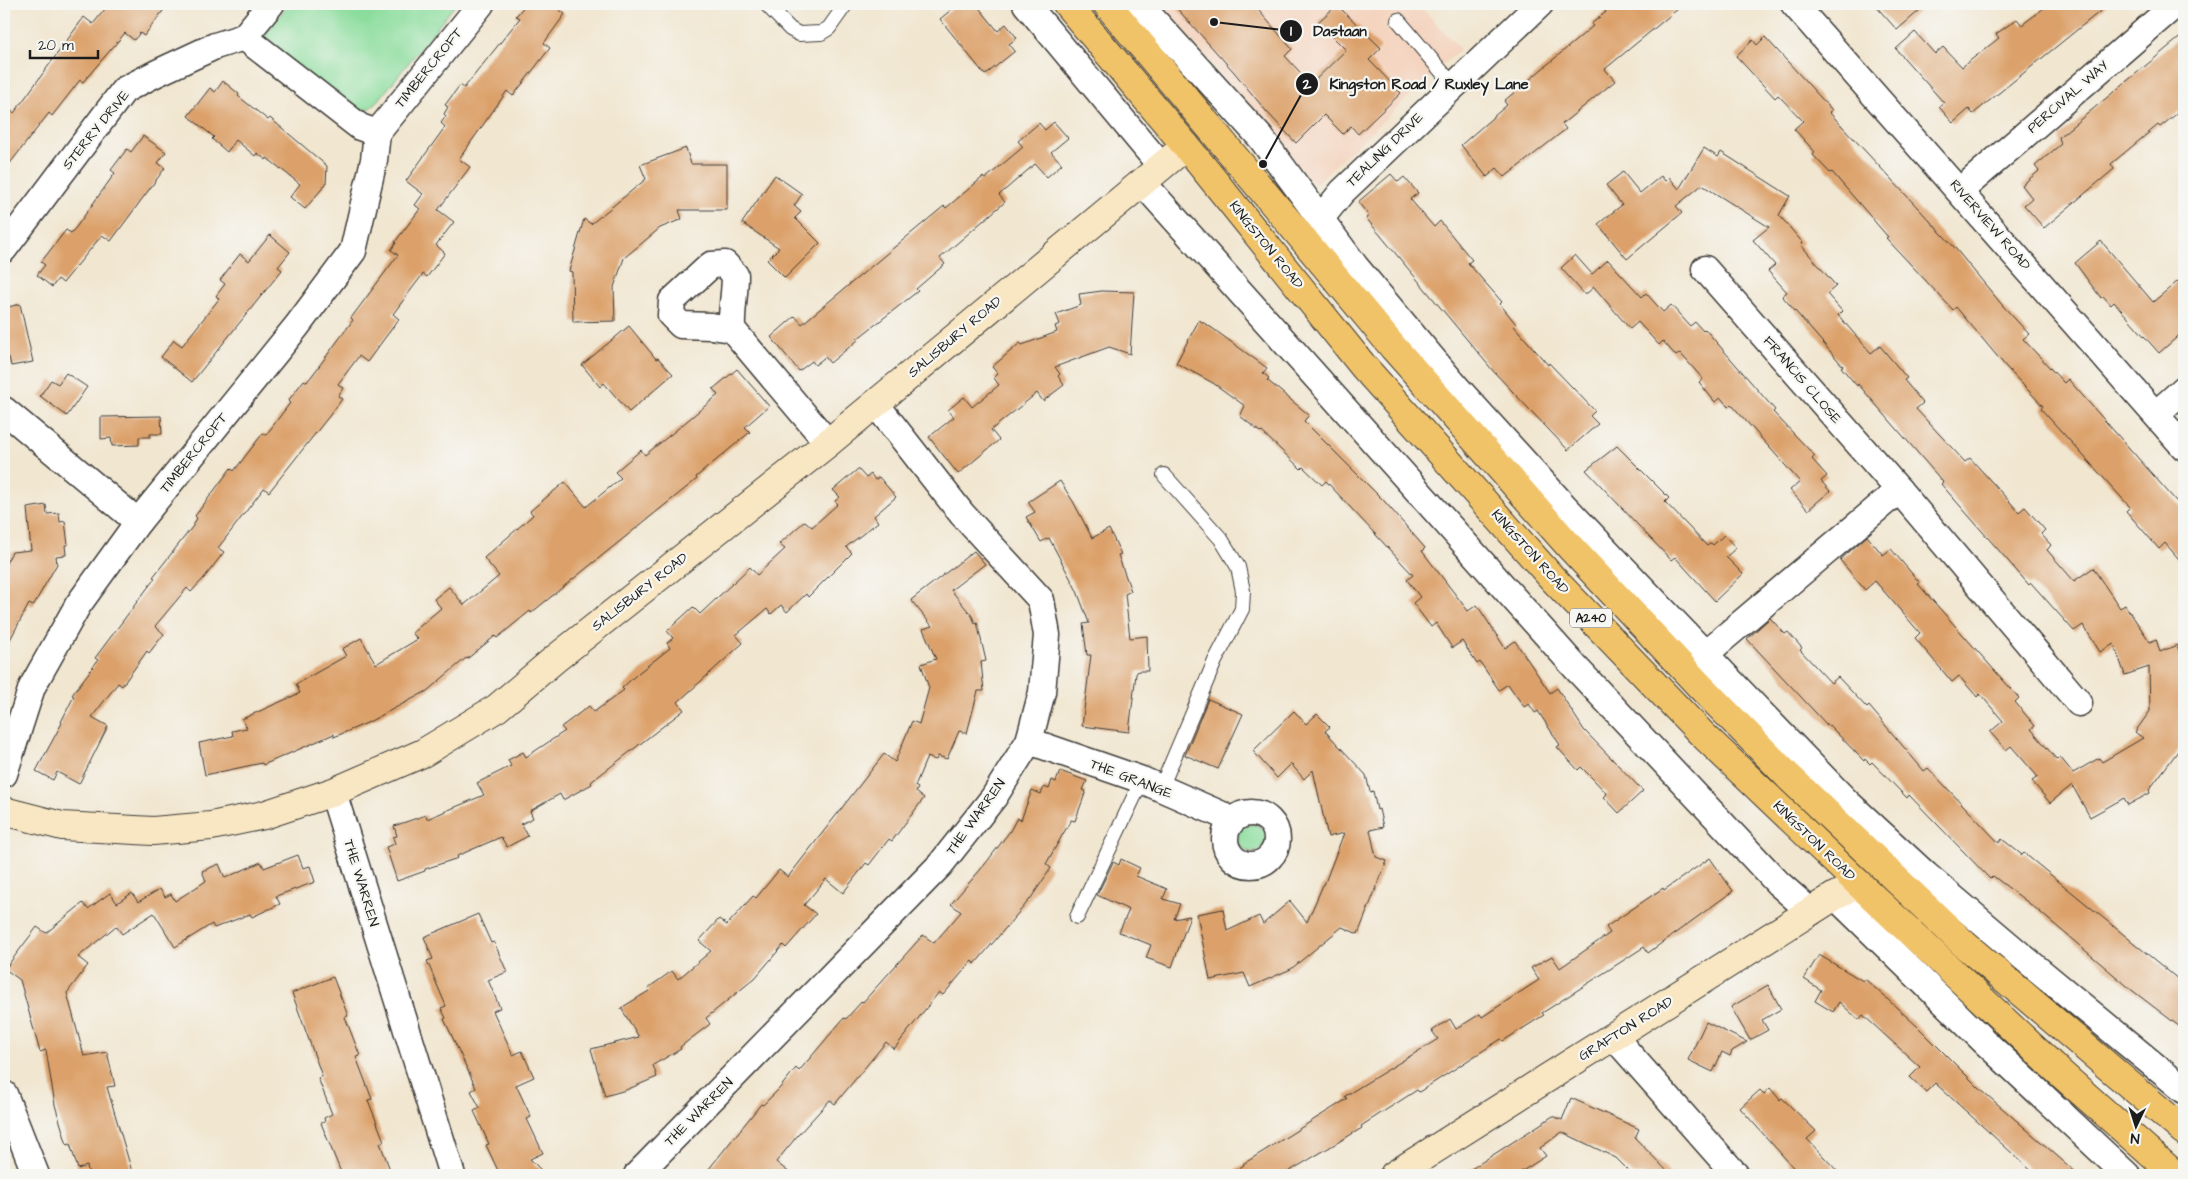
<svg xmlns="http://www.w3.org/2000/svg" width="2188" height="1179" viewBox="0 0 2188 1179" font-family="'Architects Daughter',sans-serif">
	<rect width="100%" height="100%" fill="#f6f6f2"/>
	<filter id="ink" filterUnits="userSpaceOnUse"><feTurbulence type="fractalNoise" baseFrequency=".02" numOctaves="2"/><feDisplacementMap in="SourceGraphic" scale="10" xChannelSelector="R" yChannelSelector="G"/><feConvolveMatrix kernelMatrix="1 2 1 2 8 2 1 2 1" color-interpolation-filters="sRGB"/></filter>
	<filter id="wash" filterUnits="userSpaceOnUse"><feTurbulence type="fractalNoise" baseFrequency=".0096" numOctaves="4" result="noise"/><feDisplacementMap in="SourceGraphic" scale="20" xChannelSelector="R" yChannelSelector="G"/><feGaussianBlur stdDeviation="1.12" result="paint"/><feColorMatrix in="noise" values="0 0 0 0 0 0 0 0 0 0 0 0 0 0 0 0 0 1.4 0 .05"/><feComposite in="paint" operator="in"/></filter>
	<g filter="url(#wash)">
		<rect width="100%" height="100%" fill="#f1e6d0"/>
		<!-- built -->
		<polygon fill="#f4d4bf" points="1161,4 1418,4 1460,49 1314,185"/>
		<!-- green -->
		<g fill="#8bdd9d" stroke="#547c5c">
			<polygon points="289,4 456,4 378,101 370,108 354,112 260,41"/>
			<circle cx="1252" cy="838" r="14"/>
		</g>
		<g id="blocks">
			<!-- building -->
			<g fill="#dca16a">
				<polygon points="109,4 168,4 144,36 140,33 134,40 125,33 83,82 80,80 52,116 49,113 4,171 4,106 14,113 84,17 93,24"/>
				<polygon points="526,4 551,4 565,14 544,43 550,48 513,96 507,91 459,159 470,167 438,210 454,222 436,245 445,253 427,277 423,274 393,314 399,319 367,362 359,356 338,384 343,388 338,396 342,399 330,415 269,492 264,488 218,548 224,552 204,578 191,592 187,588 155,626 164,634 149,653 147,651 122,686 118,683 92,717 108,726 79,784 57,772 53,780 36,771 62,723 61,722 74,696 72,695 98,660 95,658 155,578 153,577 193,526 197,518 195,516 231,468 234,471 263,433 266,435 290,403 288,401 304,380 307,382 317,369 353,320 351,318 398,255 391,250 396,243 395,242 420,209 415,205 423,194 406,181 445,127 441,123 446,116 444,114 448,107 445,105 460,85 464,88 520,18 516,16"/>
				<polygon points="958,4 976,4 998,31 1006,24 1017,38 1009,44 1015,51 985,75 940,19"/>
				<polygon points="1173,4 1253,4 1292,49 1285,56 1311,84 1346,50 1318,22 1337,5 1381,48 1369,60 1401,93 1358,134 1351,126 1343,134 1324,115 1296,143 1266,111 1234,72"/>
				<polygon points="1599,4 1684,4 1605,69 1615,81 1562,124 1566,129 1505,177 1497,168 1487,177 1461,145 1507,105 1504,101 1593,26 1591,24 1606,12"/>
				<polygon points="1874,4 1927,4 1897,30"/>
				<polygon points="2049,4 2109,4 1973,114 1969,109 1953,123 1939,107 1944,103 1896,49 1915,32 1935,54 1943,47 1962,67 1999,38 1996,34 2017,19 2022,25"/>
				<polygon points="2184,34 2184,108 2160,127 2158,125 2111,164 2114,169 2044,228 2024,205 2032,198 2022,185 2039,171 2035,166 2061,144 2059,137"/>
				<polygon points="1765,37 1832,110 1829,112 1955,248 2003,306 2029,334 2023,339 2064,383 2068,379 2184,510 2184,565 2165,543 2159,549 2126,511 2130,507 2041,409 2043,406 2007,368 1956,307 1953,310 1886,238 1888,237 1832,172 1830,173 1813,155 1815,152 1794,129 1803,121 1778,95 1775,98 1736,56 1753,40 1757,45"/>
				<polygon points="223,81 239,94 238,96 268,120 270,118 327,166 326,184 305,209 290,197 300,184 267,158 266,160 257,153 255,156 236,140 227,152 212,139 214,137 188,116 210,88 215,92"/>
				<polygon points="1054,122 1068,138 1051,152 1062,164 1047,177 1035,164 999,195 1005,202 940,258 945,264 916,289 918,291 857,339 858,340 830,363 825,357 815,365 812,361 799,371 771,337 795,316 802,324 944,206 946,208 983,177 985,179 1023,147 1018,141 1039,123 1045,130"/>
				<polygon points="143,136 166,152 158,163 165,168 111,241 102,235 63,283 58,279 52,287 37,275 45,265 41,262 66,230 71,233 77,226 115,173 111,170 127,149 131,152"/>
				<polygon points="686,148 691,164 727,164 727,210 679,210 682,219 660,228 624,258 614,287 615,321 573,322 572,272 569,271 584,219 591,224 646,179 640,165"/>
				<polygon points="1704,148 1718,157 1721,152 1790,196 1779,215 1803,243 1801,245 1836,286 1827,294 1842,311 1838,315 1871,353 1880,346 1907,378 1904,380 1923,403 1916,409 1965,462 1970,458 2019,512 2025,507 2045,530 2041,534 2051,545 2047,550 2074,581 2093,568 2120,608 2125,605 2150,642 2156,639 2160,652 2177,645 2184,665 2184,743 2149,790 2150,793 2128,805 2124,798 2090,817 2072,785 2050,803 2032,781 2038,777 2011,746 2006,750 1990,732 2003,721 1980,694 1977,697 1959,676 1952,682 1915,638 1920,633 1875,581 1865,590 1840,560 1867,536 1883,555 1891,549 1920,583 1918,584 2019,698 2015,702 2035,726 2031,729 2057,760 2060,757 2073,773 2099,758 2102,762 2143,738 2135,732 2150,711 2149,667 2125,675 2114,644 2100,652 2083,625 2074,631 2031,583 2029,585 1941,484 1943,482 1858,384 1857,386 1841,367 1843,366 1782,296 1787,292 1768,271 1775,265 1753,240 1769,227 1702,185 1676,206 1682,213 1627,259 1598,224 1622,205 1606,185 1623,172 1640,193 1661,176 1665,181 1669,177 1679,189"/>
				<polygon points="1391,174 1398,182 1404,177 1418,193 1410,199 1434,227 1440,221 1472,260 1468,263 1502,302 1500,304 1516,324 1514,326 1548,365 1549,363 1595,411 1590,416 1598,424 1568,450 1494,372 1366,218 1369,216 1358,202"/>
				<polygon points="775,175 802,194 794,206 801,212 795,218 820,243 785,278 767,260 779,248 742,223"/>
				<polygon points="270,235 290,252 278,267 282,270 192,382 161,357 174,340 182,346 219,299 216,296 225,284 220,280 240,254 249,261"/>
				<polygon points="2101,241 2153,302 2184,276 2184,331 2159,353 2114,302 2111,305 2103,296 2101,298 2075,263"/>
				<polygon points="1575,255 1592,274 1608,260 1642,297 1646,293 1663,312 1671,305 1690,326 1695,322 1703,331 1705,329 1775,410 1773,412 1815,456 1812,459 1827,476 1821,481 1830,491 1808,510 1790,490 1800,482 1731,404 1728,407 1721,398 1715,402 1699,382 1703,379 1680,353 1676,356 1663,341 1659,345 1638,322 1630,329 1594,287 1585,295 1561,268"/>
				<polygon points="1102,291 1134,292 1130,354 1109,347 1055,367 1060,374 1058,376 1064,385 1043,401 1037,393 991,430 999,440 958,474 929,437 954,417 948,410 964,397 972,407 999,385 994,378 998,374 992,367 1020,343 1022,345 1057,332 1055,326 1060,324 1056,314 1081,305 1079,294"/>
				<polygon points="20,304 33,362 11,366 9,357 4,358 4,308"/>
				<polygon points="1199,320 1212,328 1267,368 1263,373 1269,378 1267,380 1309,415 1304,421 1385,502 1425,548 1422,551 1468,611 1477,605 1505,648 1515,641 1550,693 1557,688 1584,730 1643,791 1619,813 1604,797 1607,794 1593,779 1581,767 1578,770 1557,747 1560,745 1538,711 1535,713 1529,704 1524,707 1508,684 1499,690 1480,662 1477,664 1462,641 1452,648 1436,623 1431,627 1413,603 1420,597 1407,580 1413,575 1326,481 1322,485 1303,467 1301,469 1261,431 1260,432 1240,416 1245,406 1213,383 1176,363"/>
				<polygon points="629,326 656,359 658,358 673,374 629,412 604,383 600,387 582,365"/>
				<polygon points="737,369 769,406 745,427 750,432 696,477 697,479 531,613 530,611 497,638 495,636 467,659 466,658 427,691 367,723 334,737 334,734 263,765 262,763 205,775 199,743 233,736 232,731 247,728 242,719 300,693 296,684 346,656 342,649 361,638 376,664 418,639 412,633 441,608 434,599 449,587 464,605 499,576 484,558 533,515 530,511 542,501 565,482 586,507 621,478 615,472 641,450 645,455 675,431 718,395 713,389"/>
				<polygon points="66,373 87,387 67,416 40,396 51,380 58,384"/>
				<polygon points="161,416 162,434 150,434 150,437 139,437 139,445 112,446 111,438 101,439 101,417"/>
				<polygon points="1617,446 1669,498 1665,502 1707,546 1711,543 1713,545 1724,535 1736,548 1726,557 1743,574 1715,601 1675,557 1671,560 1586,470"/>
				<polygon points="858,469 866,478 871,474 875,480 879,477 896,497 874,516 878,522 846,547 852,553 808,597 806,594 787,612 781,605 771,614 767,609 736,635 743,643 678,702 684,710 591,782 592,784 563,800 560,794 530,811 533,818 521,824 528,836 507,847 501,837 457,856 458,858 425,869 425,871 397,881 386,847 395,844 393,837 397,836 394,826 426,815 427,819 484,795 477,783 511,766 508,760 523,752 526,757 565,731 561,727 589,706 594,712 624,690 622,688 637,674 670,648 667,643 673,638 667,631 693,607 700,614 750,567 757,575 785,549 779,544 805,521 812,527 838,504 835,501 840,497 833,490"/>
				<polygon points="1060,481 1074,503 1092,538 1109,529 1121,554 1118,555 1131,591 1125,594 1130,638 1147,636 1148,671 1138,671 1136,674 1129,732 1082,726 1091,655 1087,655 1083,624 1089,623 1077,591 1049,538 1041,542 1026,517 1035,512 1028,502"/>
				<polygon points="46,505 47,514 59,513 60,522 65,521 68,545 65,545 66,555 56,556 57,564 33,606 29,604 4,651 4,567 12,552 31,550 27,508"/>
				<polygon points="974,551 985,564 951,590 972,616 975,623 977,622 986,661 981,662 984,691 978,691 967,733 959,731 947,759 938,756 936,760 927,757 915,786 918,788 916,792 924,798 892,841 889,839 869,865 866,863 843,893 826,879 804,905 816,914 786,948 783,945 755,978 706,1018 710,1024 680,1047 681,1049 653,1065 657,1077 626,1090 605,1096 591,1049 639,1037 621,1008 649,991 648,988 672,971 678,979 711,951 699,941 719,919 727,925 753,896 756,898 779,870 788,877 884,754 895,762 912,721 919,724 929,688 921,664 936,659 923,629 932,626 911,600"/>
				<polygon points="1770,618 1785,634 1788,632 1802,648 1800,650 1831,683 1838,677 1867,708 1869,706 1924,771 1928,768 1999,843 2002,839 2022,855 2024,853 2184,984 2184,1030 2133,991 2034,907 1993,876 1990,879 1909,795 1907,798 1872,762 1870,764 1865,759 1864,761 1829,725 1828,726 1747,639"/>
				<polygon points="1208,699 1243,714 1218,769 1185,755"/>
				<polygon points="1294,711 1306,724 1317,714 1330,727 1325,731 1366,775 1370,792 1373,791 1377,810 1379,809 1383,827 1370,830 1376,857 1387,861 1358,934 1342,927 1291,969 1250,987 1244,973 1210,980 1197,914 1223,909 1227,931 1259,916 1263,924 1290,901 1307,922 1323,885 1324,885 1344,833 1328,837 1313,770 1304,779 1291,764 1277,778 1253,751"/>
				<polygon points="1060,771 1087,781 1083,790 1086,791 1075,821 1071,820 1046,864 1051,868 1031,898 975,964 972,961 943,995 939,992 894,1049 886,1042 835,1104 830,1100 798,1135 776,1162 792,1175 704,1175 761,1104 763,1105 779,1089 796,1068 799,1071 844,1018 846,1019 862,1001 863,1002 923,935 934,943 961,912 951,904 986,863 1010,831 1017,818 1021,820 1032,790 1041,794 1044,787 1049,789 1052,780 1056,782"/>
				<polygon points="298,855 303,868 310,866 315,882 276,896 280,904 252,917 250,914 214,928 212,924 175,947 154,913 122,934 116,926 78,957 88,965 67,993 84,1056 107,1052 115,1086 107,1087 133,1175 89,1175 87,1166 78,1169 70,1144 67,1145 55,1105 46,1050 40,1052 20,980 5,969 37,927 46,933 83,903 88,909 110,893 117,903 132,893 138,902 160,889 165,897 171,894 175,901 206,881 202,871 219,864 225,878 261,862 264,868"/>
				<polygon points="1710,858 1733,891 1648,953 1644,947 1550,1008 1542,1013 1544,1015 1503,1041 1501,1039 1419,1092 1417,1090 1361,1126 1362,1128 1283,1175 1228,1175 1244,1165 1243,1164 1347,1099 1345,1096 1438,1039 1432,1031 1450,1019 1456,1029 1480,1014 1482,1017 1539,980 1531,968 1552,956 1560,968 1610,933 1606,927 1663,888 1664,890"/>
				<polygon points="1121,859 1140,868 1136,876 1167,889 1163,899 1180,904 1174,919 1190,916 1172,967 1146,958 1151,945 1119,932 1129,910 1097,895 1113,862 1119,865"/>
				<polygon points="478,914 491,943 494,942 507,972 488,980 500,1008 493,1011 513,1055 522,1051 534,1077 516,1085 531,1117 527,1119 543,1153 530,1159 546,1175 500,1175 486,1145 489,1144 474,1111 480,1108 471,1091 476,1088 444,1019 446,1018 441,1008 446,1006 427,961 433,959 424,937"/>
				<polygon points="1819,955 1863,981 1865,979 1917,1026 1979,1088 2079,1175 2036,1175 1935,1083 1926,1092 1910,1077 1920,1067 1863,1015 1859,1020 1839,1002 1833,1012 1815,1001 1821,990 1804,979"/>
				<polygon points="333,977 348,1016 345,1017 360,1056 356,1057 372,1099 368,1100 384,1141 380,1143 392,1175 342,1175 321,1123 325,1122 324,1118 332,1114 318,1078 322,1076 292,993"/>
				<polygon points="1768,985 1781,1009 1762,1020 1768,1030 1750,1040 1731,1007"/>
				<polygon points="1706,1022 1747,1042 1732,1051 1730,1056 1722,1052 1713,1072 1688,1060"/>
				<polygon points="1770,1088 1780,1100 1782,1098 1816,1131 1807,1139 1841,1175 1800,1175 1740,1108 1760,1090 1764,1094"/>
				<polygon points="1571,1098 1639,1129 1635,1138 1671,1175 1633,1175 1616,1158 1562,1132 1540,1148 1546,1156 1516,1175 1462,1175 1553,1116 1562,1120"/>
			</g>
		</g>
	</g>
	<g filter="url(#ink)">
		<use href="#blocks" fill-opacity="0" stroke="#3c3a37" stroke-width="1"/>
		<g fill="none" stroke-linecap="round" stroke-linejoin="round">
			<defs>
				<g id="lane">
					<polyline points="766,4 790,29 799,34 821,33 829,28 846,4"/>
					<polyline points="1398,20 1453,85"/>
					<polyline points="1160,790 1215,661 1242,609 1243,591 1238,567 1221,539 1164,475"/>
					<polyline points="1077,917 1142,780"/>
				</g>
				<g id="street">
					<polyline points="1026,4 1161,166"/>
					<polyline points="1139,4 1261,138 1355,266 1458,389 1565,507 1760,712 1847,802 1926,875 2018,953 2184,1090"/>
					<polyline points="1794,4 2184,447"/>
					<polyline points="377,133 481,4"/>
					<polyline points="1142,182 1576,668 1778,883 1811,912"/>
					<polyline points="1960,191 2176,4"/>
					<polyline points="1321,218 1342,192 1540,4"/>
					<polyline points="4,249 124,90 157,73 215,46 244,37"/>
					<polyline points="1705,269 1899,490 2079,703"/>
					<path d="M732,329c-1,-18 3,-35 3,-54l-10,-11 -14,1 -39,36 -1,14 10,10 30,1 21,3 96,114"/>
					<polyline points="4,410 138,522"/>
					<polyline points="2156,414 2184,389"/>
					<polyline points="1705,654 1899,490"/>
					<polyline points="1029,741 1142,780 1220,814 1231,822"/>
					<polyline points="4,774 32,687 78,605 138,522 297,326 353,251 374,160 377,133 360,127 244,37 271,4"/>
					<polyline points="333,792 452,1175"/>
					<circle cx="1251" cy="839" r="26"/>
					<polyline points="1835,896 1985,1042 2127,1175"/>
					<polyline points="1614,1037 1736,1175"/>
					<polyline points="4,1094 36,1175"/>
					<polyline points="637,1175 940,865 994,797 1029,741 1042,692 1047,635 1041,600 962,514 875,403"/>
				</g>
				<g id="secondary">
					<polyline points="4,811 62,826 153,831 211,826 264,815 333,792 423,753 497,708 555,659 828,443 1186,146"/>
					<polyline points="1394,1175 1835,896 1859,884"/>
				</g>
				<g id="highway">
					<polyline points="1067,4 1186,146 1364,367 1553,579 1701,733 1859,884 2058,1071 2175,1175"/>
					<polyline points="1107,4 1393,347 1571,548 1699,685 1789,777 1965,945 2184,1131"/>
				</g>
			</defs>
			<!-- lane casing -->
			<use href="#lane" stroke="#3c3a37" stroke-width="16"/>
			<!-- street casing -->
			<use href="#street" stroke="#3c3a37" stroke-width="29"/>
			<!-- secondary casing -->
			<use href="#secondary" stroke="#3c3a37" stroke-width="30"/>
			<!-- highway casing -->
			<use href="#highway" stroke="#3c3a37" stroke-width="30"/>
			<!-- lane -->
			<use href="#lane" stroke="#fff" stroke-width="14"/>
			<!-- street -->
			<use href="#street" stroke="#fff" stroke-width="26"/>
			<!-- secondary -->
			<use href="#secondary" stroke="#f9e7c3" stroke-width="28"/>
			<!-- highway -->
			<use href="#highway" stroke="#f1c369" stroke-width="28"/>
		</g>
	</g>
	<g text-anchor="middle" dominant-baseline="central" stroke-width="4.5" stroke-linejoin="round" paint-order="stroke">
		<!-- shield labels -->
		<rect fill="#f6f6f2" stroke="#5d5d5c" stroke-width="1" x="1570" y="608.5" width="42" height="19" rx="4"/>
		<g font-size="12" font-weight="bold" fill="#1c1c1c">
			<text x="1591" y="618">A240</text>
		</g>
		<!-- street labels -->
		<g font-size="14" fill="#1c1c1c" stroke="#f6f6f2">
			<text transform="translate(429 68) rotate(-51)">TIMBERCROFT</text>
			<text transform="translate(2068 97) rotate(-41)">PERCIVAL WAY</text>
			<text transform="translate(96 130) rotate(-51)">STERRY DRIVE</text>
			<text transform="translate(1385 150) rotate(-44)">TEALING DRIVE</text>
			<text transform="translate(1990 225) rotate(49)">RIVERVIEW ROAD</text>
			<text transform="translate(1266 245) rotate(51)">KINGSTON ROAD</text>
			<text transform="translate(955 337) rotate(-40)">SALISBURY ROAD</text>
			<text transform="translate(1802 380) rotate(49)">FRANCIS CLOSE</text>
			<text transform="translate(194 453) rotate(-51)">TIMBERCROFT</text>
			<text transform="translate(1530 552) rotate(48)">KINGSTON ROAD</text>
			<text transform="translate(640 592) rotate(-38)">SALISBURY ROAD</text>
			<text transform="translate(1131 779) rotate(21)">THE GRANGE</text>
			<text transform="translate(976 817) rotate(-54)">THE WARREN</text>
			<text transform="translate(1814 841) rotate(44)">KINGSTON ROAD</text>
			<text transform="translate(361 883) rotate(73)">THE WARREN</text>
			<text transform="translate(1626 1029) rotate(-32)">GRAFTON ROAD</text>
			<text transform="translate(699 1112) rotate(-45)">THE WARREN</text>
		</g>
	</g>
	<!-- callouts -->
	<path fill="none" stroke="#1c1c1c" stroke-width="2" d="M1214 22L1291 31M1263 164L1307 84"/>
	<g fill="#1c1c1c" stroke="#f6f6f2" stroke-width="2">
		<circle cx="1214" cy="22" r="5"/>
		<circle cx="1263" cy="164" r="5"/>
		<circle cx="1291" cy="31" r="12"/>
		<circle cx="1307" cy="84" r="12"/>
	</g>
	<g font-size="15" text-anchor="middle" font-weight="bold" fill="#fff">
		<text x="1291" y="36">1</text>
		<text x="1307" y="89">2</text>
	</g>
	<g font-size="15" text-anchor="middle" font-weight="bold" fill="#1c1c1c" stroke="#f6f6f2" stroke-width="4.5" stroke-linejoin="round" paint-order="stroke">
		<text x="1340" y="36">Dastaan</text>
		<text x="1429" y="89">Kingston Road / Ruxley Lane</text>
	</g>
	<!-- margin -->
	<rect width="2188" height="1179" fill="none" stroke="#f6f6f2" stroke-width="20"/>
	<!-- north arrow -->
	<g transform="translate(2136 1126) rotate(184)" stroke="#f6f6f2" stroke-width="4" paint-order="stroke">
	<path d="M0-4L9 19L0 12L-9 19Z" fill="#1c1c1c"/>
	<text y="-8" font-size="14" font-weight="bold" text-anchor="middle" fill="#1c1c1c">N</text>
	</g>
	<!-- scale -->
	<path d="M30 50v8h68v-8" fill="none" stroke="#1c1c1c" stroke-width="2.5"/>
	<text x="38" y="50" font-size="15" fill="#1c1c1c" stroke="#f6f6f2" stroke-width="4" paint-order="stroke">20 m</text>
</svg>
